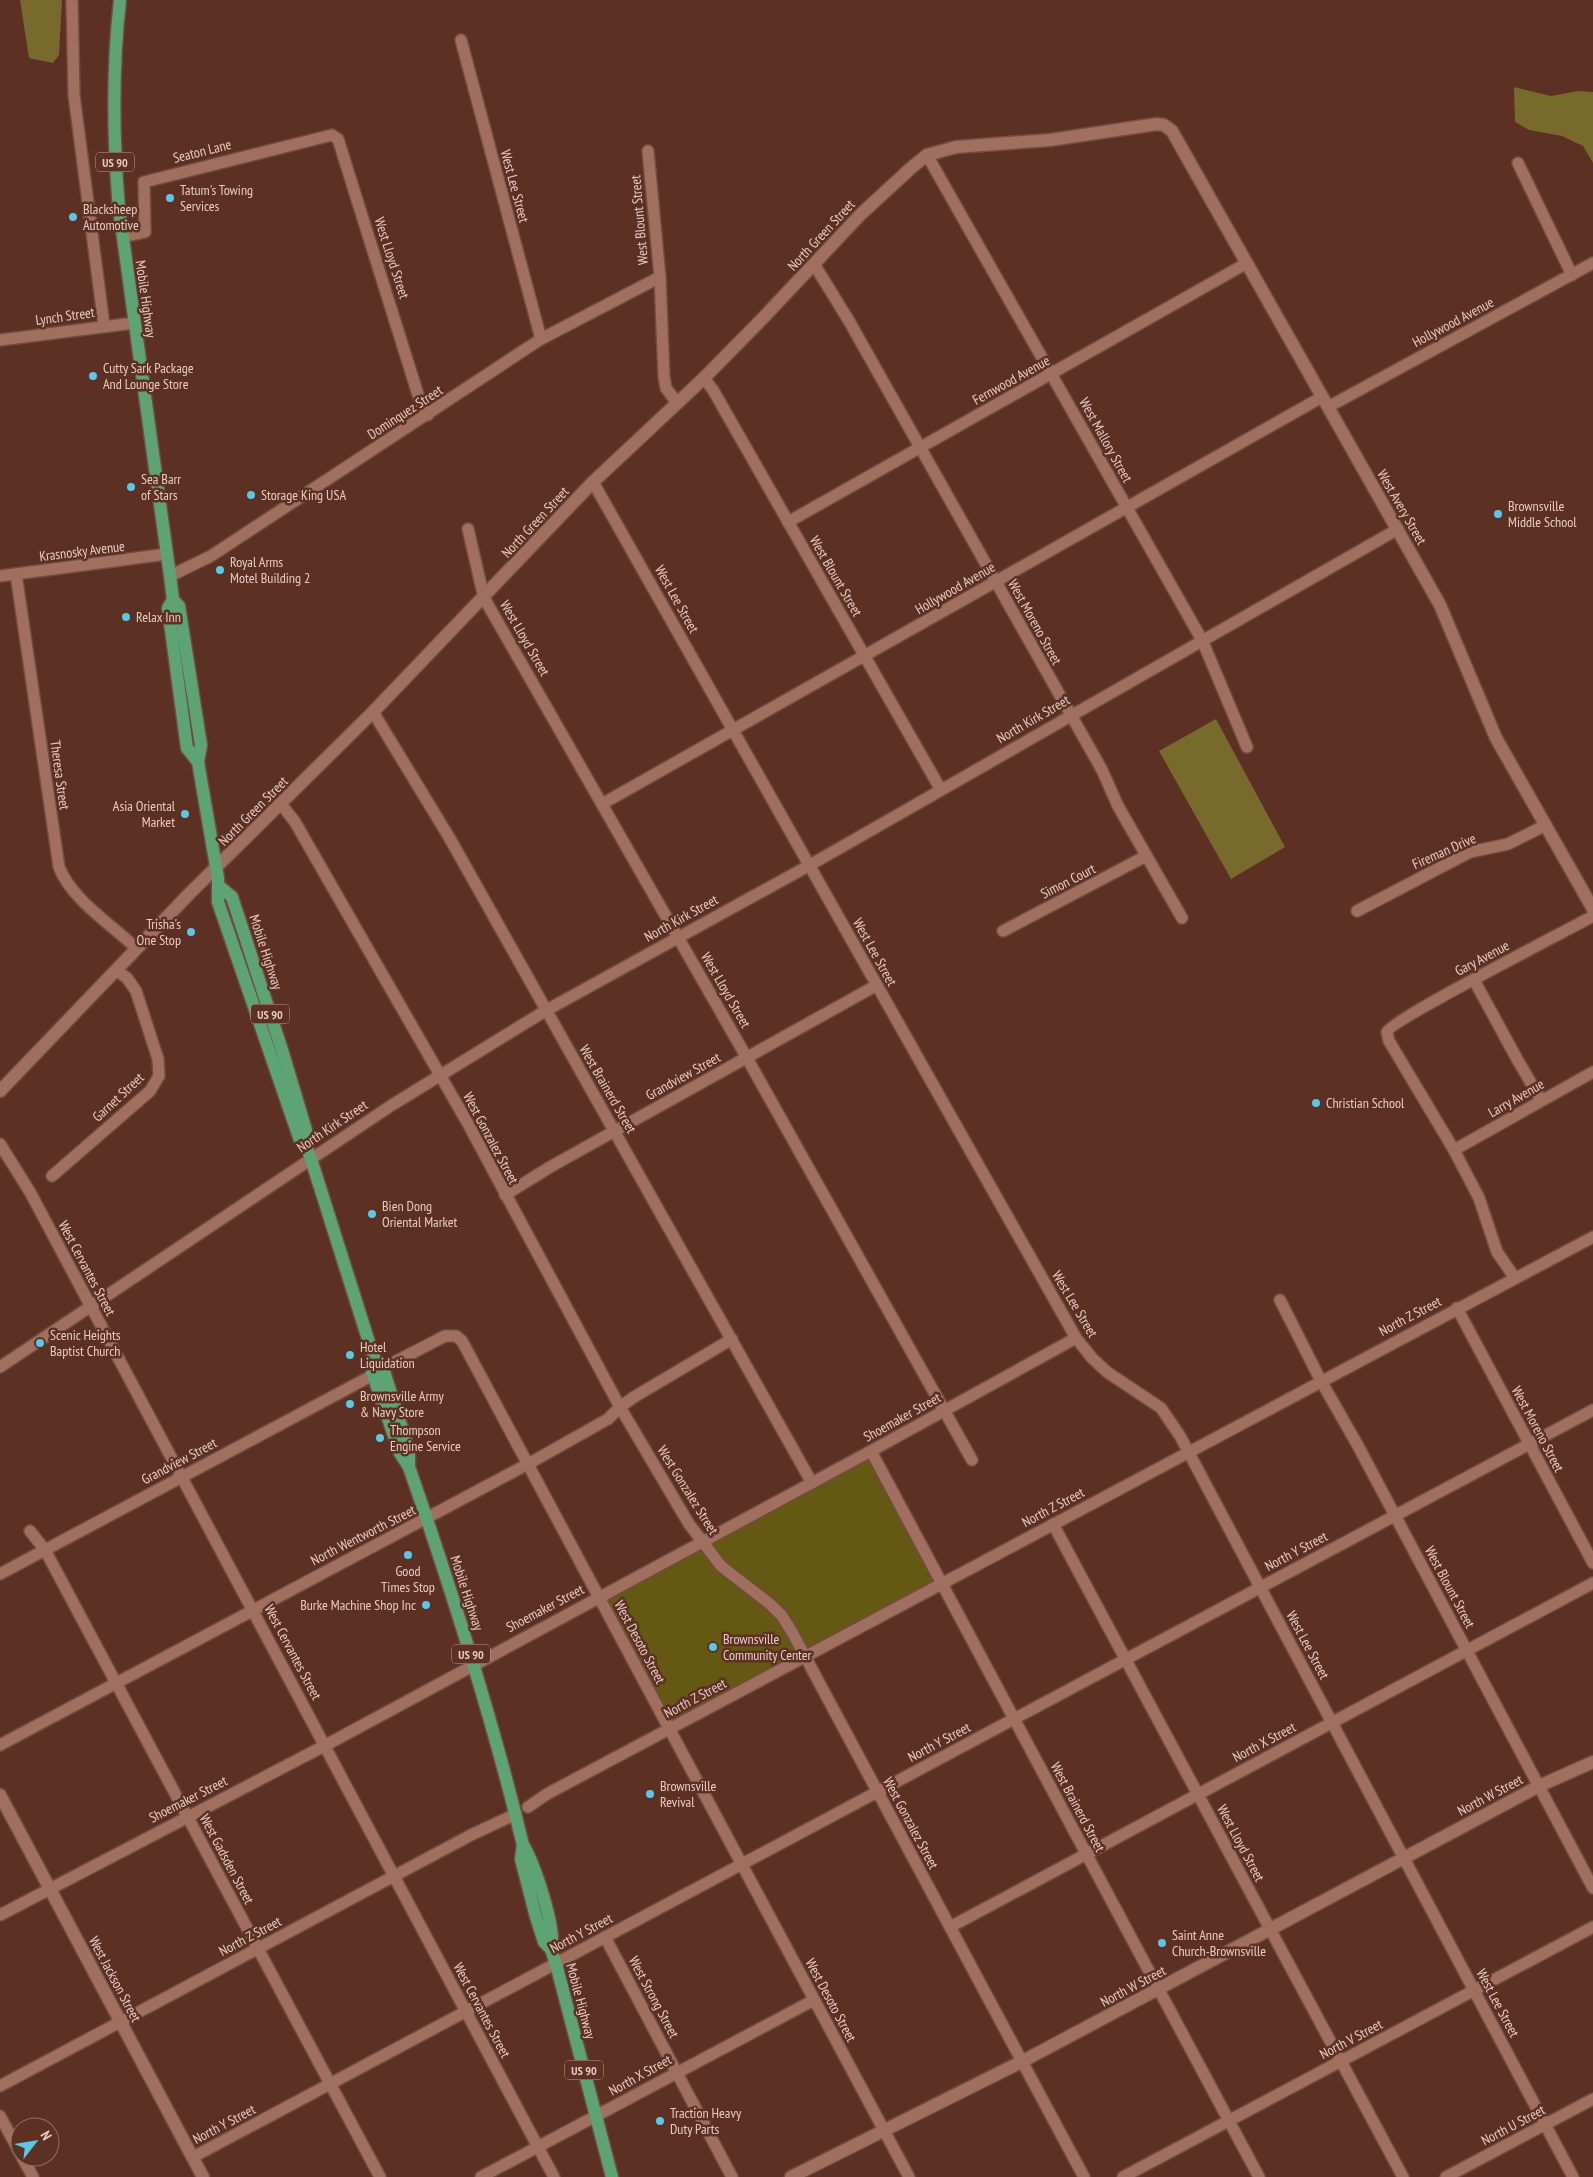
<svg xmlns="http://www.w3.org/2000/svg" width="1593" height="2177" viewBox="0 0 1593 2177" font-family="'PT Sans Narrow',sans-serif">
	<rect width="100%" height="100%" fill="#5c3023"/>
	<!-- green -->
	<g fill="#655812">
		<polygon points="868,1458 935,1581 807,1649 797,1629 783,1609 725,1562 709,1543"/>
		<polygon points="700,1548 717,1570 774,1615 788,1635 798,1654 672,1722 606,1598"/>
	</g>
	<!-- forest -->
	<g fill="#776a2c">
		<polygon points="20,0 62,0 59,55 53,63 29,58"/>
		<polygon points="1514,87 1551,96 1578,91 1593,92 1593,163 1583,146 1562,136 1529,130 1515,122"/>
		<polygon points="1216,719 1285,847 1231,879 1159,751"/>
	</g>
	<g fill="none" stroke-linecap="round" stroke-linejoin="round">
		<defs>
			<g id="minor">
				<polyline points="72,0 74,95 104,325"/>
				<polyline points="461,40 541,339"/>
				<polyline points="648,151 660,277 664,377 666,388 677,403"/>
				<polyline points="927,155 1202,640 1247,747"/>
				<polyline points="1518,163 1572,275"/>
				<polyline points="123,237 145,232 144,182 332,135 338,139 420,401 428,415"/>
				<polyline points="814,264 849,321 1102,770 1118,806 1182,918"/>
				<polyline points="0,340 134,323"/>
				<polyline points="704,378 713,390 941,790"/>
				<polyline points="1328,407 1593,263"/>
				<polyline points="593,482 1076,1338 1092,1358 1107,1372 1161,1408 1180,1436 1573,2177"/>
				<polyline points="788,522 1247,263"/>
				<polyline points="468,529 484,598 747,1058 972,1460"/>
				<path d="M16,574l43,293c12,32 53,58 77,81"/>
				<polyline points="0,576 167,554"/>
				<polyline points="170,576 211,556 541,339 660,277"/>
				<polyline points="373,712 449,837 812,1483"/>
				<polyline points="281,804 295,822 467,1122 620,1407 689,1524 721,1566 770,1604 782,1616 792,1632 1084,2177"/>
				<polyline points="602,804 1322,397"/>
				<polyline points="1357,911 1470,852 1508,844 1546,825"/>
				<polyline points="1003,931 1146,856"/>
				<polyline points="1474,980 1517,1059 1541,1100"/>
				<polyline points="0,1144 30,1192 554,2177"/>
				<polyline points="1454,1150 1593,1072"/>
				<polyline points="52,1176 150,1091 159,1076 158,1059 136,991 127,978 116,970"/>
				<polyline points="505,1195 550,1167 877,985"/>
				<path d="M1515,1278l-18,-26 -18,-54 -25,-48 -65,-109 -2,-9c4,-12 181,-102 206,-116"/>
				<polyline points="1280,1300 1321,1381 1357,1444 1593,1888"/>
				<polyline points="1457,1308 1593,1563"/>
				<polyline points="0,1367 392,1105 545,1011 810,865 1398,529"/>
				<polyline points="383,1368 445,1336 456,1336 462,1341 909,2177"/>
				<polyline points="871,1451 1259,2177"/>
				<polyline points="1053,1524 1403,2177"/>
				<polyline points="30,1531 45,1550 380,2177"/>
				<polyline points="0,1574 373,1375"/>
				<polyline points="0,1745 528,1464 608,1419 620,1407 634,1397 732,1339"/>
				<polyline points="528,1807 547,1794 1593,1237"/>
				<polyline points="0,1915 326,1745 871,1451 1076,1338"/>
				<polyline points="950,1927 1593,1583"/>
				<polyline points="605,1937 732,2177"/>
				<polyline points="0,2086 471,1835 516,1814"/>
				<polyline points="0,2116 20,2153"/>
				<polyline points="22,2157 33,2177"/>
				<polyline points="193,2157 1593,1410"/>
				<polyline points="481,2177 814,2000"/>
				<polyline points="1123,2177 1593,1927"/>
				<polyline points="1446,2177 1593,2099"/>
			</g>
			<g id="tertiary">
				<polyline points="0,1091 190,893 373,712 593,482 704,378 763,318 860,215 911,168 927,155 956,147 1050,140 1157,124 1164,125 1172,131 1440,605 1496,738 1593,909"/>
				<polyline points="0,1795 203,2177"/>
			</g>
			<polyline id="secondary" points="791,2177 1023,2061 1539,1786 1593,1762"/>
			<g id="primary">
				<path d="M120,0c-8,70 -7,139 -1,209l51,367 3,24 -5,8 19,140 11,14"/>
				<path d="M173,600l6,6 22,139 -3,17 20,116v24l82,238 7,8 4,11 63,199 -2,14 28,81 9,14c43,124 83,250 114,378 11,18 34,85 28,104"/>
				<polyline points="219,886 232,897 282,1050 308,1137 307,1148"/>
				<polyline points="374,1358 383,1368 409,1451 409,1467"/>
				<polyline points="523,1845 521,1859 536,1917 544,1942 551,1949 556,1964 612,2177"/>
			</g>
		</defs>
		<!-- minor casing -->
		<use href="#minor" stroke="#714d41" stroke-width="14"/>
		<!-- tertiary casing -->
		<use href="#tertiary" stroke="#714d41" stroke-width="15"/>
		<!-- secondary casing -->
		<use href="#secondary" stroke="#714d41" stroke-width="15"/>
		<!-- primary casing -->
		<use href="#primary" stroke="#714d41" stroke-width="15"/>
		<!-- minor -->
		<use href="#minor" stroke="#a06f60" stroke-width="11"/>
		<!-- tertiary -->
		<use href="#tertiary" stroke="#a06f60" stroke-width="12"/>
		<!-- secondary -->
		<use href="#secondary" stroke="#a06f60" stroke-width="12"/>
		<!-- primary -->
		<use href="#primary" stroke="#5ea374" stroke-width="12"/>
	</g>
	<!-- markers -->
	<g fill="#5ac8e5" stroke="#5c3023" stroke-width="2">
		<circle cx="170" cy="198" r="5"/>
		<circle cx="73" cy="217" r="5"/>
		<circle cx="93" cy="376" r="5"/>
		<circle cx="131" cy="487" r="5"/>
		<circle cx="251" cy="495" r="5"/>
		<circle cx="1498" cy="514" r="5"/>
		<circle cx="220" cy="570" r="5"/>
		<circle cx="126" cy="617" r="5"/>
		<circle cx="185" cy="814" r="5"/>
		<circle cx="191" cy="932" r="5"/>
		<circle cx="1316" cy="1103" r="5"/>
		<circle cx="372" cy="1214" r="5"/>
		<circle cx="40" cy="1343" r="5"/>
		<circle cx="350" cy="1355" r="5"/>
		<circle cx="350" cy="1404" r="5"/>
		<circle cx="380" cy="1438" r="5"/>
		<circle cx="408" cy="1555" r="5"/>
		<circle cx="426" cy="1605" r="5"/>
		<circle cx="713" cy="1647" r="5"/>
		<circle cx="650" cy="1794" r="5"/>
		<circle cx="1162" cy="1943" r="5"/>
		<circle cx="660" cy="2121" r="5"/>
	</g>
	<g text-anchor="middle" dominant-baseline="central" stroke-width="5" stroke-linejoin="round" paint-order="stroke">
		<!-- shield labels -->
		<g fill="#5c3023" stroke="#bd9c92" stroke-width="1">
			<rect x="96" y="152.5" width="38" height="19" rx="4"/>
			<rect x="251" y="1004.5" width="38" height="19" rx="4"/>
			<rect x="452" y="1644.5" width="38" height="19" rx="4"/>
			<rect x="565" y="2060.5" width="38" height="19" rx="4"/>
		</g>
		<g font-size="12" font-weight="bold" fill="#e6cac2">
			<text x="115" y="162">US 90</text>
			<text x="270" y="1014">US 90</text>
			<text x="471" y="1654">US 90</text>
			<text x="584" y="2070">US 90</text>
		</g>
		<!-- street labels -->
		<g font-size="14" fill="#e6cac2" stroke="#5c3023">
			<text transform="translate(202 151) rotate(-14)">Seaton Lane</text>
			<text transform="translate(515 186) rotate(75)">West Lee Street</text>
			<text transform="translate(639 220) rotate(-95)">West Blount Street</text>
			<text transform="translate(821 235) rotate(-47)">North Green Street</text>
			<text transform="translate(392 258) rotate(72)">West Lloyd Street</text>
			<text transform="translate(146 299) rotate(82)">Mobile Highway</text>
			<text transform="translate(65 316) rotate(-8)">Lynch Street</text>
			<text transform="translate(1453 322) rotate(-28)">Hollywood Avenue</text>
			<text transform="translate(1011 380) rotate(-29)">Fernwood Avenue</text>
			<text transform="translate(405 412) rotate(-33)">Dominquez Street</text>
			<text transform="translate(1106 440) rotate(61)">West Mallory Street</text>
			<text transform="translate(1402 507) rotate(60)">West Avery Street</text>
			<text transform="translate(535 522) rotate(-47)">North Green Street</text>
			<text transform="translate(82 551) rotate(-7)">Krasnosky Avenue</text>
			<text transform="translate(836 576) rotate(60)">West Blount Street</text>
			<text transform="translate(955 588) rotate(-30)">Hollywood Avenue</text>
			<text transform="translate(677 599) rotate(61)">West Lee Street</text>
			<text transform="translate(1035 622) rotate(61)">West Moreno Street</text>
			<text transform="translate(525 638) rotate(60)">West Lloyd Street</text>
			<text transform="translate(1033 719) rotate(-30)">North Kirk Street</text>
			<text transform="translate(60 775) rotate(82)">Theresa Street</text>
			<text transform="translate(253 811) rotate(-45)">North Green Street</text>
			<text transform="translate(1444 851) rotate(-24)">Fireman Drive</text>
			<text transform="translate(1068 881) rotate(-27)">Simon Court</text>
			<text transform="translate(681 918) rotate(-29)">North Kirk Street</text>
			<text transform="translate(266 952) rotate(72)">Mobile Highway</text>
			<text transform="translate(875 952) rotate(61)">West Lee Street</text>
			<text transform="translate(1482 958) rotate(-28)">Gary Avenue</text>
			<text transform="translate(726 990) rotate(60)">West Lloyd Street</text>
			<text transform="translate(683 1076) rotate(-29)">Grandview Street</text>
			<text transform="translate(608 1089) rotate(60)">West Brainerd Street</text>
			<text transform="translate(118 1097) rotate(-43)">Garnet Street</text>
			<text transform="translate(1516 1098) rotate(-30)">Larry Avenue</text>
			<text transform="translate(332 1126) rotate(-34)">North Kirk Street</text>
			<text transform="translate(491 1138) rotate(62)">West Gonzalez Street</text>
			<text transform="translate(87 1268) rotate(62)">West Cervantes Street</text>
			<text transform="translate(1075 1304) rotate(59)">West Lee Street</text>
			<text transform="translate(1410 1316) rotate(-28)">North Z Street</text>
			<text transform="translate(902 1417) rotate(-29)">Shoemaker Street</text>
			<text transform="translate(1538 1429) rotate(62)">West Moreno Street</text>
			<text transform="translate(179 1461) rotate(-28)">Grandview Street</text>
			<text transform="translate(688 1490) rotate(58)">West Gonzalez Street</text>
			<text transform="translate(1053 1507) rotate(-28)">North Z Street</text>
			<text transform="translate(363 1535) rotate(-27)">North Wentworth Street</text>
			<text transform="translate(1296 1551) rotate(-28)">North Y Street</text>
			<text transform="translate(1450 1587) rotate(62)">West Blount Street</text>
			<text transform="translate(467 1593) rotate(72)">Mobile Highway</text>
			<text transform="translate(545 1608) rotate(-28)">Shoemaker Street</text>
			<text transform="translate(640 1642) rotate(62)">West Desoto Street</text>
			<text transform="translate(1308 1645) rotate(62)">West Lee Street</text>
			<text transform="translate(293 1652) rotate(62)">West Cervantes Street</text>
			<text transform="translate(695 1698) rotate(-28)">North Z Street</text>
			<text transform="translate(939 1742) rotate(-28)">North Y Street</text>
			<text transform="translate(1264 1742) rotate(-28)">North X Street</text>
			<text transform="translate(1490 1795) rotate(-28)">North W Street</text>
			<text transform="translate(188 1799) rotate(-27)">Shoemaker Street</text>
			<text transform="translate(1078 1807) rotate(62)">West Brainerd Street</text>
			<text transform="translate(911 1823) rotate(62)">West Gonzalez Street</text>
			<text transform="translate(1241 1843) rotate(62)">West Lloyd Street</text>
			<text transform="translate(227 1859) rotate(62)">West Gadsden Street</text>
			<text transform="translate(581 1933) rotate(-28)">North Y Street</text>
			<text transform="translate(250 1936) rotate(-28)">North Z Street</text>
			<text transform="translate(115 1979) rotate(62)">West Jackson Street</text>
			<text transform="translate(1133 1986) rotate(-28)">North W Street</text>
			<text transform="translate(654 1997) rotate(62)">West Strong Street</text>
			<text transform="translate(831 2000) rotate(62)">West Desoto Street</text>
			<text transform="translate(581 2001) rotate(75)">Mobile Highway</text>
			<text transform="translate(1498 2003) rotate(62)">West Lee Street</text>
			<text transform="translate(482 2010) rotate(62)">West Cervantes Street</text>
			<text transform="translate(1351 2039) rotate(-28)">North V Street</text>
			<text transform="translate(640 2075) rotate(-29)">North X Street</text>
			<text transform="translate(224 2124) rotate(-28)">North Y Street</text>
			<text transform="translate(1513 2125) rotate(-28)">North U Street</text>
		</g>
		<!-- poi labels -->
		<g font-size="14" fill="#e6cac2" stroke="#5c3023" text-anchor="start">
			<text x="180" y="190">Tatum's Towing<tspan x="180" dy="16">Services</tspan></text>
			<text x="83" y="209">Blacksheep<tspan x="83" dy="16">Automotive</tspan></text>
			<text x="103" y="368">Cutty Sark Package<tspan x="103" dy="16">And Lounge Store</tspan></text>
			<text x="141" y="479">Sea Barr<tspan x="141" dy="16">of Stars</tspan></text>
			<text x="261" y="495">Storage King USA</text>
			<text x="1508" y="506">Brownsville<tspan x="1508" dy="16">Middle School</tspan></text>
			<text x="230" y="562">Royal Arms<tspan x="230" dy="16">Motel Building 2</tspan></text>
			<text x="136" y="617">Relax Inn</text>
			<text x="175" y="806" text-anchor="end">Asia Oriental<tspan x="175" dy="16">Market</tspan></text>
			<text x="181" y="924" text-anchor="end">Trisha's<tspan x="181" dy="16">One Stop</tspan></text>
			<text x="1326" y="1103">Christian School</text>
			<text x="382" y="1206">Bien Dong<tspan x="382" dy="16">Oriental Market</tspan></text>
			<text x="50" y="1335">Scenic Heights<tspan x="50" dy="16">Baptist Church</tspan></text>
			<text x="360" y="1347">Hotel<tspan x="360" dy="16">Liquidation</tspan></text>
			<text x="360" y="1396">Brownsville Army<tspan x="360" dy="16">&amp; Navy Store</tspan></text>
			<text x="390" y="1430">Thompson<tspan x="390" dy="16">Engine Service</tspan></text>
			<text x="408" y="1571" text-anchor="middle">Good<tspan x="408" dy="16">Times Stop</tspan></text>
			<text x="416" y="1605" text-anchor="end">Burke Machine Shop Inc</text>
			<text x="723" y="1639">Brownsville<tspan x="723" dy="16">Community Center</tspan></text>
			<text x="660" y="1786">Brownsville<tspan x="660" dy="16">Revival</tspan></text>
			<text x="1172" y="1935">Saint Anne<tspan x="1172" dy="16">Church-Brownsville</tspan></text>
			<text x="670" y="2113">Traction Heavy<tspan x="670" dy="16">Duty Parts</tspan></text>
		</g>
	</g>
	<!-- north arrow -->
	<g transform="translate(35 2142) rotate(59)"><circle r="24" fill="#5c3023" stroke="#936e63"/>
	<path d="M0-4L9 19L0 12L-9 19Z" fill="#5ac8e5"/>
	<text y="-8" font-size="14" font-weight="bold" text-anchor="middle" fill="#e6cac2">N</text>
	</g>
</svg>
